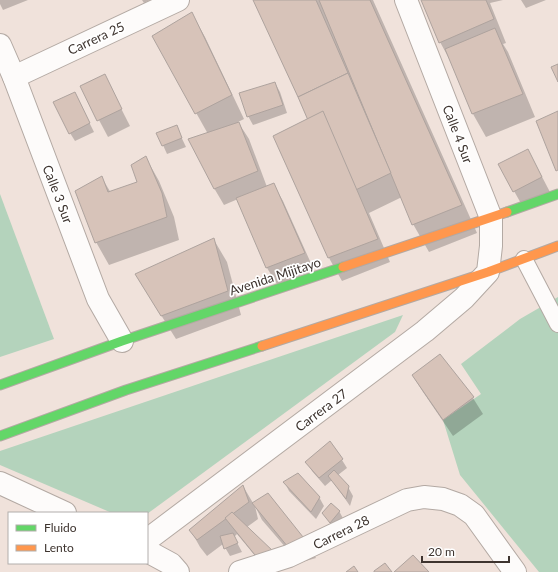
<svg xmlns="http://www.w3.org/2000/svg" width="558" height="572" viewBox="0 0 558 572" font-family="Lato,sans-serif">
	<rect width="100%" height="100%" fill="#f0e2db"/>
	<!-- green -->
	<g fill="#b4d3bc">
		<polygon points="0,194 54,339 0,357"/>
		<polygon points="558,297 558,572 539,572 460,475 443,420 481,394 461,364 520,319"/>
		<polygon points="403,315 395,332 147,514 112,513 0,465 0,451"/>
	</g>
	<!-- shadow -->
	<g fill="#0003">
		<polygon points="0,0 28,0 3,10 0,4"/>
		<polygon points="142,0 150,0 144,3"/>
		<polygon points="254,0 373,0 477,233 429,252 413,224 402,197 369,213 390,262 342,281 329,258 274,136 308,119"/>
		<polygon points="422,0 503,0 490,3 506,43 503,44 508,52 535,117 486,137 473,114 452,64 440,42"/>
		<polygon points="521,0 546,0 526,8"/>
		<polygon points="192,14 205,37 244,119 238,122 249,139 267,187 273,184 283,201 314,270 277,284 267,268 238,199 224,205 214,188 208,134 153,36"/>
		<polygon points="104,75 130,126 108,137 81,86"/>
		<polygon points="275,83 280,92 287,113 253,125 248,116"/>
		<polygon points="79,102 94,132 75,141 70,133"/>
		<polygon points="176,126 186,147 167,154 158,134"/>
		<polygon points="528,150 551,194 523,207 514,191"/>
		<polygon points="146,158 159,181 174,217 179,240 109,265 96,242 102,178 111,193 139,182"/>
		<polygon points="214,240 227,262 241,315 176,339 136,275"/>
		<polygon points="440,356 473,398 483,414 453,436 423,392 413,376"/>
		<polygon points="342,460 347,468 338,475 348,487 353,496 350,506 332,480 325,486 312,471 307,463"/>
		<polygon points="285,483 319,497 324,506 316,519 289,491"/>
		<polygon points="243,486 253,503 307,542 316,558 299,563 262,520 255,506 258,519 247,527 273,553 261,563 237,534 234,537 242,552 230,556 223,544 207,556 200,547 191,531"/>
		<polygon points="339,511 344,520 335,531 324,513"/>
	</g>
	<!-- building -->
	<g fill="#d7c3b9" stroke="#aea39e">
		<polygon points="253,0 316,0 348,73 298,97"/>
		<polygon points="319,0 370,0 462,205 412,225"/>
		<polygon points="421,0 486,0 494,19 439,43"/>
		<polygon points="192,12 232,95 195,114 152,36"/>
		<polygon points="495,28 523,94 472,114 445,49"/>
		<polygon points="558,64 558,82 551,67"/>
		<polygon points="348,73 391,173 341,197 298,97"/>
		<polygon points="105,74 122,109 97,121 80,86"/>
		<polygon points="275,82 283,105 247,117 239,93"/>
		<polygon points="75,92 90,123 69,134 53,102"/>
		<polygon points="323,111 378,239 328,258 273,136"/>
		<polygon points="558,111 558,170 556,171 536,121"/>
		<polygon points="239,122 258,171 214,189 188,139"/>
		<polygon points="177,125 182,138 162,146 156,133"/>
		<polygon points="528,149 542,177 513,192 498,164"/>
		<polygon points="146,156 162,193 167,217 95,243 75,191 102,176 108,192 137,182 131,165"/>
		<polygon points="274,183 305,253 266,268 236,198"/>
		<polygon points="214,238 228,291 161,316 135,274"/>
		<polygon points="440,354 474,397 443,420 412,375"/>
		<polygon points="330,441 343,459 319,478 305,462"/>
		<polygon points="334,470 349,486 346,499 328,476"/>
		<polygon points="298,473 320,497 311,512 283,482"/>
		<polygon points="243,485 249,502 197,540 189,530"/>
		<polygon points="268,493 307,542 288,547 252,503"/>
		<polygon points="331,503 340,511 330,523 322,513"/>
		<polygon points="232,512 274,552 255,555 225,518"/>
		<polygon points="233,533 238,543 224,549 220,536"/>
		<polygon points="413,555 429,572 394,572"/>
		<polygon points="385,563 392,572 374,572 374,571"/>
		<polygon points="354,566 358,572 346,572"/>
	</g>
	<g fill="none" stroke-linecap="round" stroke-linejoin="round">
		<defs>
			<polyline id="lane" points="524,259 558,324"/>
			<g id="street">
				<polyline points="0,45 14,77 98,299 122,341"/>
				<polyline points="14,77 178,0"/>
				<polyline points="0,483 65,513"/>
				<polyline points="147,540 425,331 464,298 488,272 491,246 491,218 406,0"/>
				<polyline points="147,551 171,564 178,572"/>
				<polyline points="240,572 289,556 407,500 424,497 443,499 460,505 474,515 515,572"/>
			</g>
			<g id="fast">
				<polyline points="507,212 558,194"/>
				<polyline points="0,385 122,341 343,267"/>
				<polyline points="0,436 126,390 262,346"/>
			</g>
			<g id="slow">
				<polyline points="343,267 507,212"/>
				<polyline points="262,346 488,272 558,246"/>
			</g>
		</defs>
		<!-- lane casing -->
		<use href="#lane" stroke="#b3a9a3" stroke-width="18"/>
		<!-- street casing -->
		<use href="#street" stroke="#b3a9a3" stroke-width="24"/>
		<!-- fast casing -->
		<use href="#fast" stroke="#b3a9a3" stroke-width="11"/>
		<!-- slow casing -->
		<use href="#slow" stroke="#b3a9a3" stroke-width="11"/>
		<!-- lane -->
		<use href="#lane" stroke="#fdfbfa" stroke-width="16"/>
		<!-- street -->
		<use href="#street" stroke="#fdfbfa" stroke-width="22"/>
		<!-- fast -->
		<use href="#fast" stroke="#63d668" stroke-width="9"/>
		<!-- slow -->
		<use href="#slow" stroke="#ff974d" stroke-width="9"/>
	</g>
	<g text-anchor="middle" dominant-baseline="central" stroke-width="3.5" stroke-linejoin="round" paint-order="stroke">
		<!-- street labels -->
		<g font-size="13" fill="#3e342f" stroke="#fff">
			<text transform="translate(96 38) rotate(-25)">Carrera 25</text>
			<text transform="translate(458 134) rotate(69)">Calle 4 Sur</text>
			<text transform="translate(58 194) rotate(69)">Calle 3 Sur</text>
			<text transform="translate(275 276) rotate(-18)">Avenida Mijitayo</text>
			<text transform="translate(321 410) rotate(-37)">Carrera 27</text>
			<text transform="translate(341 532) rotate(-26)">Carrera 28</text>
		</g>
	</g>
	<!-- legend -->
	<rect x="8" y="512" width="140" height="52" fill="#ffffff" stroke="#b2aeac"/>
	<rect x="16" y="525" width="20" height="6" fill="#63d668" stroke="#b2aeac"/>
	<text x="44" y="532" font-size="12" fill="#3e342f">Fluido</text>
	<rect x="16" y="545" width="20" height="6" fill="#ff974d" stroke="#b2aeac"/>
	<text x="44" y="552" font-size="12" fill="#3e342f">Lento</text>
	<!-- scale -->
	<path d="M422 556v6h87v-6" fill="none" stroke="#3e342f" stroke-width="2"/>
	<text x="428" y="556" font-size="12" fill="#3e342f" stroke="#ffffff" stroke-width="3" paint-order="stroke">20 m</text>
</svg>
